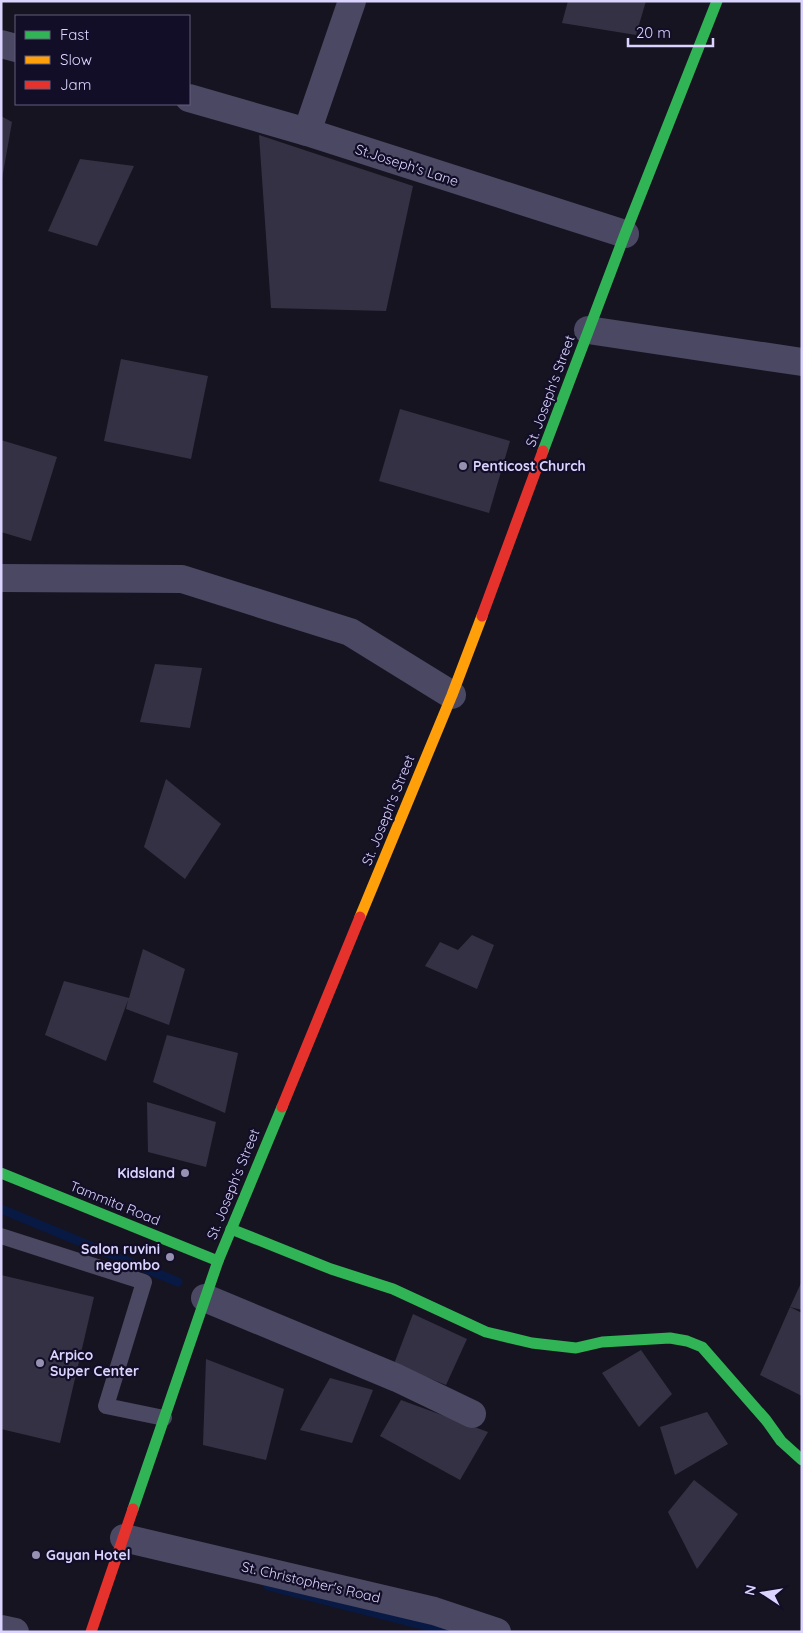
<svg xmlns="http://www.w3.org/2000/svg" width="803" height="1633" viewBox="0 0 803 1633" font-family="Quicksand,sans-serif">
	<rect width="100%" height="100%" fill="#161421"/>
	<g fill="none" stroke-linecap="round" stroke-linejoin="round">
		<!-- stream -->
		<g stroke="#081a44" stroke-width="9">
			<polyline points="1,1209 178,1282"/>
			<polyline points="268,1586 450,1632"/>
		</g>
	</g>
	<!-- building -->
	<g fill="#353144">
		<polygon points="568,1 646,1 636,35 562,23"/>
		<polygon points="1,116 12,122 2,179 1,179"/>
		<polygon points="259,135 413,186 386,311 271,308"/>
		<polygon points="80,159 134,166 97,246 48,231"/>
		<polygon points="121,359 208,376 191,459 104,441"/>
		<polygon points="400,409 510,441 489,513 379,481"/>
		<polygon points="1,440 57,457 31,541 1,532"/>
		<polygon points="155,664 202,668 190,728 140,722"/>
		<polygon points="166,779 221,824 185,879 144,847"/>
		<polygon points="472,935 494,945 477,989 425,966 440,942 458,950"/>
		<polygon points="143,949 185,969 169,1025 126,1009 128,1000 106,1061 45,1035 64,981 129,998"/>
		<polygon points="167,1035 238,1053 225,1113 153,1082"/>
		<polygon points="147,1102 216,1122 206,1167 148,1152"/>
		<polygon points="1,1275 94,1297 60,1443 1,1429"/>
		<polygon points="802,1281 802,1310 790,1307"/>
		<polygon points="790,1307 802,1313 802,1396 760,1375"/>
		<polygon points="413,1314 467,1339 446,1385 394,1364"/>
		<polygon points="641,1350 672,1394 639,1427 602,1373"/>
		<polygon points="206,1359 284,1389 266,1460 203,1445"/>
		<polygon points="330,1378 373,1390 352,1443 300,1430"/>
		<polygon points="401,1400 488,1432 460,1480 380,1436"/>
		<polygon points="707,1412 728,1444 675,1475 660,1427"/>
		<polygon points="694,1480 738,1514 697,1569 668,1512"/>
	</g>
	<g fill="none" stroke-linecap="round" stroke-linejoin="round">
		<!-- lane -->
		<polyline stroke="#4a4862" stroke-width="16" points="1,1236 144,1282 106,1406 164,1418"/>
		<!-- street -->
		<g stroke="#4a4862" stroke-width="28">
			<polyline points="1,44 16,48"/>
			<polyline points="189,98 307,132 625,234"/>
			<polyline points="307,132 352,1"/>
			<polyline points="588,330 802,362"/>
			<polyline points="1,578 182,579 350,632 452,695"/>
			<polyline points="205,1298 397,1378 472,1414"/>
			<polyline points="124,1538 434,1611 497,1632"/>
			<polyline points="1,1629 15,1632"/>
		</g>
		<!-- fast -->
		<g stroke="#30b455" stroke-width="11">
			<polyline points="543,451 625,234 717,1"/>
			<polyline points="1,1173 218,1261"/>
			<polyline points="231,1229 331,1269 393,1289 486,1332 532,1343 576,1348 602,1342 670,1338 687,1341 702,1347 766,1420 781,1441 802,1460"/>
			<polyline points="133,1509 218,1261 282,1107"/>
		</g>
		<!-- slow -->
		<polyline stroke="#ff9f0a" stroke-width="11" points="360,917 452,695 482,616"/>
		<!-- jam -->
		<g stroke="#e5322d" stroke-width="11">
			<polyline points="482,616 543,451"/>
			<polyline points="282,1107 360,917"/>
			<polyline points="91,1632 133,1509"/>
		</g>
	</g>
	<!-- markers -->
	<g fill="#9691b1" stroke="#130e27" stroke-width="2">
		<circle cx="463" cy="466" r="5"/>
		<circle cx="185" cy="1173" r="5"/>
		<circle cx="170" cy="1257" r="5"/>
		<circle cx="40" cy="1363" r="5"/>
		<circle cx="36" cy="1555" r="5"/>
	</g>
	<g text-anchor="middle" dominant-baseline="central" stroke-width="4.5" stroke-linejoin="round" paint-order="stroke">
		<!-- street labels -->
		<g font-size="14" fill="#dbd4ff" stroke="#130e27">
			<text transform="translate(407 165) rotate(18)">St.Joseph's Lane</text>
			<text transform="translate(550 391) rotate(-70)">St. Joseph's Street</text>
			<text transform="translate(388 810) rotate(-68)">St. Joseph's Street</text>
			<text transform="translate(233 1184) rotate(-68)">St. Joseph's Street</text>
			<text transform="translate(115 1203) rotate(22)">Tammita Road</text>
			<text transform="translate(311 1582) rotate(13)">St. Christopher's Road</text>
		</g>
		<!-- poi labels -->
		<g font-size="14" font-weight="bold" fill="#dbd4ff" stroke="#130e27" text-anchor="start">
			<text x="473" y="466">Penticost Church</text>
			<text x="175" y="1173" text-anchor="end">Kidsland</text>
			<text x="160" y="1249" text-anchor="end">Salon ruvini<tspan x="160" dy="16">negombo</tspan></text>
			<text x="50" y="1355">Arpico<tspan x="50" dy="16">Super Center</tspan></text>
			<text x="46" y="1555">Gayan Hotel</text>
		</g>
	</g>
	<!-- border -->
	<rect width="803" height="1633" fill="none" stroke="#dbd4ff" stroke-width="5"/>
	<!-- legend -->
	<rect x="15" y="15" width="175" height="90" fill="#130e27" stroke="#635d7d"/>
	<rect x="25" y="31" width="25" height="8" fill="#30b455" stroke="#635d7d"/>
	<text x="60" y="40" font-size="15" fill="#dbd4ff">Fast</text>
	<rect x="25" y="56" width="25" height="8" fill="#ff9f0a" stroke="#635d7d"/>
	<text x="60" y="65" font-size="15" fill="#dbd4ff">Slow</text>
	<rect x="25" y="81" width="25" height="8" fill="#e5322d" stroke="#635d7d"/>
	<text x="60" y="90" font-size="15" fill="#dbd4ff">Jam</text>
	<!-- north arrow -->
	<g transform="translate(763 1593) rotate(282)" stroke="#130e27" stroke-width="4" paint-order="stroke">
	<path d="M0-4L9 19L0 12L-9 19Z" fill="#dbd4ff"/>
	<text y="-8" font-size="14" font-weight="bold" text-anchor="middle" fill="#dbd4ff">N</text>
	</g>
	<!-- scale -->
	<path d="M628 38v8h85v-8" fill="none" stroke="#dbd4ff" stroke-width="2.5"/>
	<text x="636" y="38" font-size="15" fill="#dbd4ff" stroke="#130e27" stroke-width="4" paint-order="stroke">20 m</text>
</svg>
